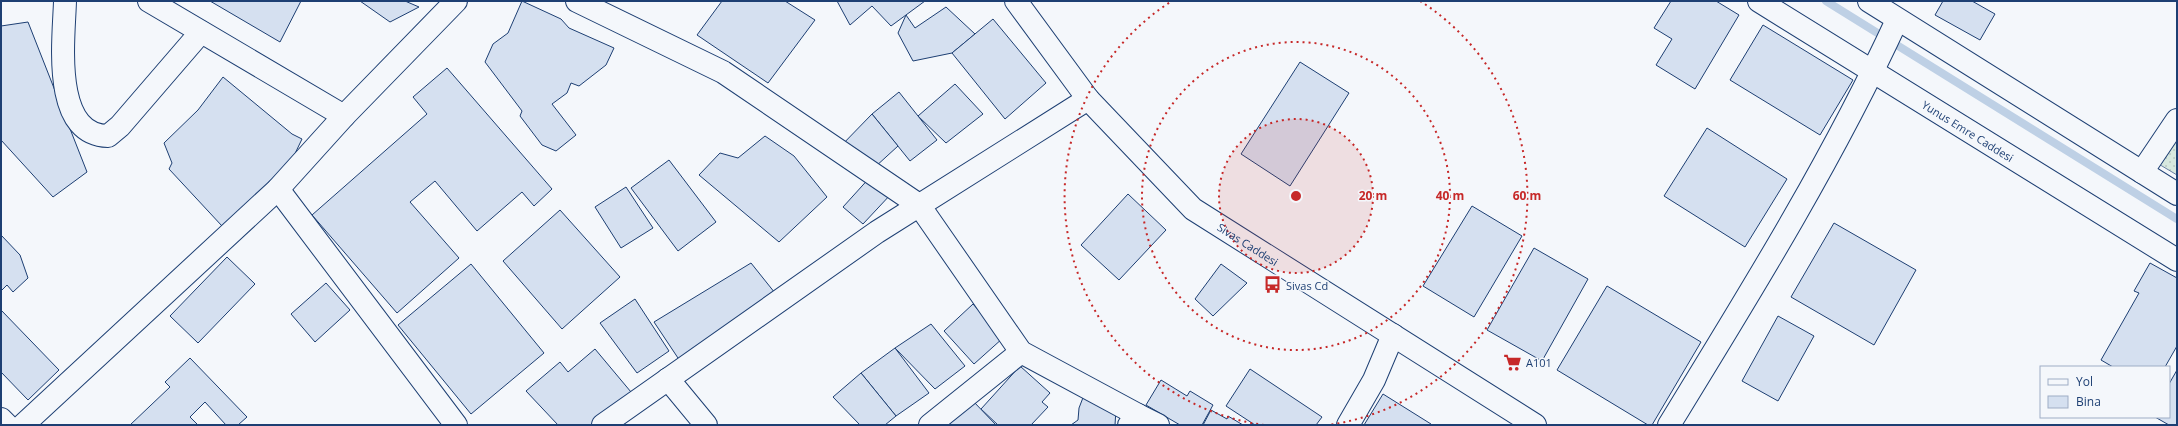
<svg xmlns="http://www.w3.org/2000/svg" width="2178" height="426" viewBox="0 0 2178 426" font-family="'Open Sans',sans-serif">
	<defs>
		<pattern id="park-dots" width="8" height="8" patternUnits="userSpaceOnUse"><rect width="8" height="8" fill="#d7e8df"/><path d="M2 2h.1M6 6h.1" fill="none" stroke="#b8c8c3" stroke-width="1.8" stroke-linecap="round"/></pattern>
	</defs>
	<rect width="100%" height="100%" fill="#f4f7fb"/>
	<!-- park -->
	<polygon fill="url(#park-dots)" stroke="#687fa3" points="2177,130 2177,175 2157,163"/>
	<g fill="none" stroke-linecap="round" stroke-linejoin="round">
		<!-- stream -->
		<polyline stroke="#bed0e5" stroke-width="8" points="1826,1 2177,219"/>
	</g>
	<!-- building -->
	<g fill="#d5e0f0" stroke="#1d3f73">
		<polygon points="210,1 301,1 280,42"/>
		<polygon points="360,1 405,1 419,7 390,22"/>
		<polygon points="522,1 561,19 569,28 614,48 606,65 579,86 571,83 567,93 552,104 576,135 556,151 542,145 520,116 522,111 485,62 493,44 508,33"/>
		<polygon points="722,1 785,1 815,20 768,83 697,35"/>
		<polygon points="837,1 925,1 891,26 872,6 850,25"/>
		<polygon points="1671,1 1716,1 1739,15 1695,89 1656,65 1672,39 1654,28"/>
		<polygon points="1943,1 1972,1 1995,14 1980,40 1935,15"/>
		<polygon points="946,7 975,34 952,53 913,61 898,33 906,15 915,28"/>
		<polygon points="993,19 1046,83 1005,119 952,53"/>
		<polygon points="28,22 87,172 53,197 1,140 1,26"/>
		<polygon points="1763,25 1853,80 1820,135 1730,80"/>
		<polygon points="1300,62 1349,93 1290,186 1241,154"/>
		<polygon points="447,68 552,189 534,206 522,192 477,231 435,181 410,202 459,258 397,313 312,215 427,114 413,97"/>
		<polygon points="223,77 292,134 302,139 278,189 231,231 222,226 169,169 172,163 164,143 198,110"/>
		<polygon points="955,84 983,114 946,143 918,116"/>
		<polygon points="899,92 937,140 910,161 872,114"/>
		<polygon points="872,114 898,146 863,178 838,149"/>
		<polygon points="1707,128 1787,179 1745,247 1664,196"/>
		<polygon points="765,136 794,156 827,197 779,242 699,175 720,153 738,158"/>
		<polygon points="669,160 716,222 678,251 631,188"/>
		<polygon points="872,175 892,193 863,224 843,207"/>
		<polygon points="626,187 653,228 621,248 595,207"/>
		<polygon points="1128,194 1166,230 1119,280 1081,245"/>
		<polygon points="1472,206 1522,236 1474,317 1423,286"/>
		<polygon points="560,210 620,277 562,329 503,261"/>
		<polygon points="1834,223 1916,270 1874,345 1791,297"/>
		<polygon points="1,235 20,255 28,278 13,292 7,285 1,291"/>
		<polygon points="1534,248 1588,279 1542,361 1487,330"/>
		<polygon points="227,257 255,284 198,343 170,316"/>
		<polygon points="751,263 775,293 680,361 654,322"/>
		<polygon points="2150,263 2177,278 2177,346 2165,367 2113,367 2101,360 2139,293 2134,291"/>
		<polygon points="471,264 544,353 471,414 398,325"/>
		<polygon points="1221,264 1247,283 1213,316 1195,299"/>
		<polygon points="326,283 350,310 315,342 291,314"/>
		<polygon points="1607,286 1701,342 1652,425 1648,425 1557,370"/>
		<polygon points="635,299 669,351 637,373 600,323"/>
		<polygon points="973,304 1003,338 974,364 944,331"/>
		<polygon points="1,310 59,370 28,400 1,372"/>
		<polygon points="1778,316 1814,336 1778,401 1742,381"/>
		<polygon points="931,324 965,366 935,389 895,348"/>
		<polygon points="895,348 929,393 896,416 861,373"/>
		<polygon points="595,349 631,392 594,425 558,425 526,391 560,362 568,372"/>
		<polygon points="190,358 247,417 238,425 226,425 205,402 190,417 198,425 130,425 170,387 165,382"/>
		<polygon points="1020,366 1050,393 1042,402 1048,407 1031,425 998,425 981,409"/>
		<polygon points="1250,369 1322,417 1316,425 1255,425 1226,406"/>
		<polygon points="2177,370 2177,425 2169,425 2155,417 2169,417 2169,384"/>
		<polygon points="861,373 896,416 885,425 860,425 833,397"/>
		<polygon points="1161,380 1187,396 1190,391 1213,405 1202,425 1180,425 1146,405"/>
		<polygon points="1383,394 1431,424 1430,425 1364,425"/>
		<polygon points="1084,395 1116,409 1115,425 1071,425 1078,420 1079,408"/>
		<polygon points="973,401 996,425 948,425"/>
		<polygon points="1211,410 1227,419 1228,416 1243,425 1203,425"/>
	</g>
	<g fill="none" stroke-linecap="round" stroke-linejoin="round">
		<defs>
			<g id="minor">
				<path d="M65,1c-1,37 -14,134 43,135l12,-10 81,-94"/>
				<polyline points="149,1 344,116"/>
				<polyline points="577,1 723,72 919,205 1021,352 1138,415 1129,425"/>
				<polyline points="2142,172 2177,120"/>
				<polyline points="278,189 456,425"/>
				<polyline points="668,379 706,425"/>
				<polyline points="1138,415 1158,425"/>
				<polyline points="1,419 7,425"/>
				<polyline points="23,425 278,189 344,116 456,1"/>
				<polyline points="603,425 877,232 1088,99"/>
				<polyline points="930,425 1021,352"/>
				<polyline points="1348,425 1374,380 1393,335"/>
				<path d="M1669,425c81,-132 163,-264 228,-405"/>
			</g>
			<g id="major">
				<path id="s1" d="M1016,1l72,98 105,110 342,216"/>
				<path id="s2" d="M1759,1l418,259"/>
				<polyline points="1869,1 2177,194"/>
			</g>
		</defs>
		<!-- minor casing -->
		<use href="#minor" stroke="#1d3f73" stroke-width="24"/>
		<!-- major casing -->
		<use href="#major" stroke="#1d3f73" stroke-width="24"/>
		<!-- minor -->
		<use href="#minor" stroke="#f4f7fb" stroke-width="22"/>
		<!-- major -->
		<use href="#major" stroke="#f4f7fb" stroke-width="22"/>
	</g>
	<!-- distance rings -->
	<circle cx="1296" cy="196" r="77" fill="#c62828" fill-opacity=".12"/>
	<g fill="none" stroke="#c62828" stroke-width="2" stroke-dasharray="2 4">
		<circle cx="1296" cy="196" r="77"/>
		<circle cx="1296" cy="196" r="154"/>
		<path d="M1264 425A231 231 0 0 1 1172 1M1420 1A231 231 0 0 1 1328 425"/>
	</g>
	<!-- icons -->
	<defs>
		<symbol id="bus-bare" viewBox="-9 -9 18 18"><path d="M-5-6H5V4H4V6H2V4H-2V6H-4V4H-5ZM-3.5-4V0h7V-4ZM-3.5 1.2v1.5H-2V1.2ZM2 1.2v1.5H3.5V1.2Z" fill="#c62828" stroke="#f4f7fb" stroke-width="2.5" paint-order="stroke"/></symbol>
		<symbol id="supermarket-bare" viewBox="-9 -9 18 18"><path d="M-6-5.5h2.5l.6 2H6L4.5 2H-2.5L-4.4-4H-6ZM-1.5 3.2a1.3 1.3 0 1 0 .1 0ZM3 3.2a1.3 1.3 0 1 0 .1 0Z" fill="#c62828" stroke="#f4f7fb" stroke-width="2.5" paint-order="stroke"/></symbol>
	</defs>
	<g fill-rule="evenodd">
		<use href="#bus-bare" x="1260" y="272" width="25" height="25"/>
		<use href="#supermarket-bare" x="1500" y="350" width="25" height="25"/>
	</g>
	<g text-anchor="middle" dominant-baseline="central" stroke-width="3" stroke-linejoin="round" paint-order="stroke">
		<!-- street labels -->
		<g font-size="11" fill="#1d3f73" stroke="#f4f7fb">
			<text stroke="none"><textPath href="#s2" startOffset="246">Yunus Emre Caddesi</textPath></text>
			<text stroke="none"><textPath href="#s1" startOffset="339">Sivas Caddesi</textPath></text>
		</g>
		<!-- poi labels -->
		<g font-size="11" fill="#1d3f73" stroke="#f4f7fb" text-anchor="start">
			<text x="1286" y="285">Sivas Cd</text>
			<text x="1526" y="362">A101</text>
		</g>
	</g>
	<circle cx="1296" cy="196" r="6" fill="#c62828" stroke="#f4f7fb" stroke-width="2"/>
	<g font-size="12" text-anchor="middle" font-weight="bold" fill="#c62828" stroke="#f4f7fb" stroke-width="3" stroke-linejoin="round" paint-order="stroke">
		<text x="1373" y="200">20 m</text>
		<text x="1450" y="200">40 m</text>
		<text x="1527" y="200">60 m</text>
	</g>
	<!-- border -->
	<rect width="2178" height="426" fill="none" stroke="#1d3f73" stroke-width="4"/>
	<!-- legend -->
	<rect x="2040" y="366" width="130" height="52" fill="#f4f7fb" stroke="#9eadc5"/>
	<rect x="2048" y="379" width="20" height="6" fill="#f4f7fb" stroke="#9eadc5"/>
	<text x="2076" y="386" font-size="12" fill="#1d3f73">Yol</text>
	<rect x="2048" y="396" width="20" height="12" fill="#d5e0f0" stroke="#9eadc5"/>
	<text x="2076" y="406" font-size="12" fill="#1d3f73">Bina</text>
</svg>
